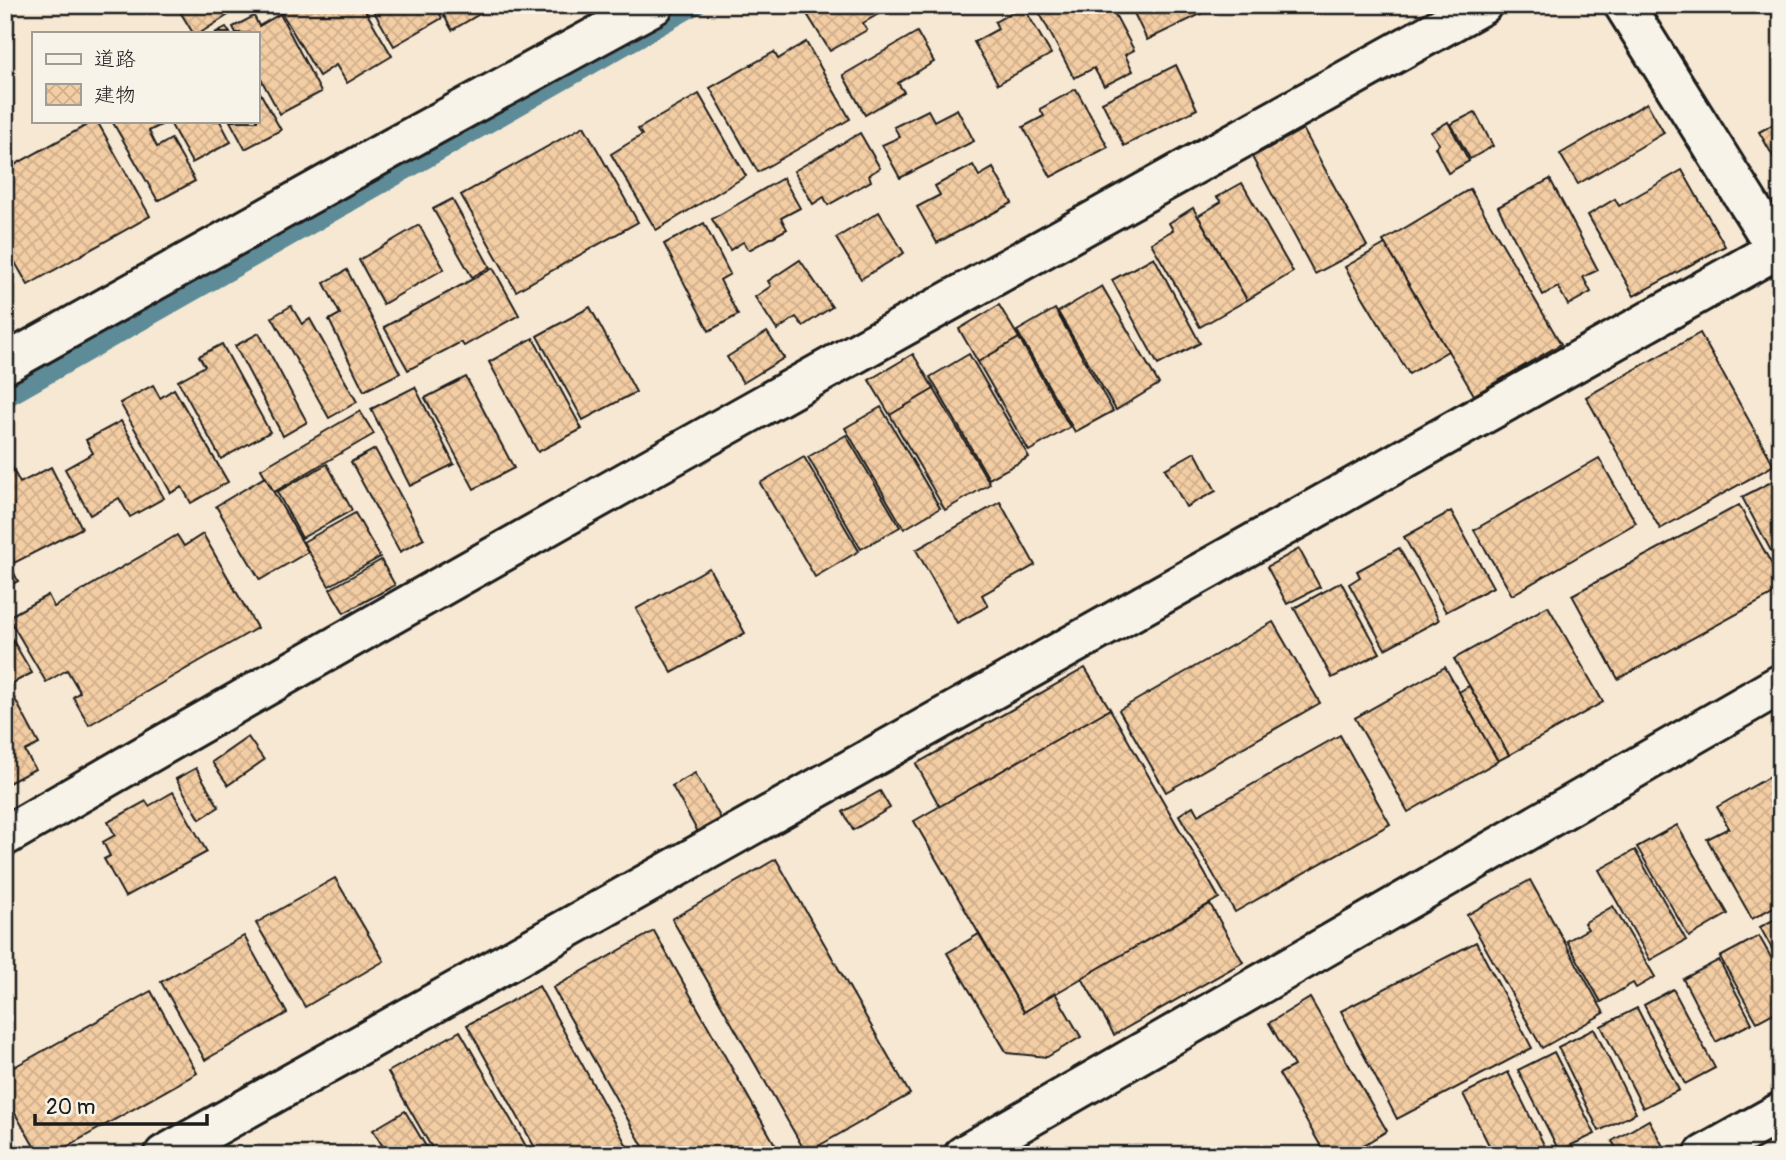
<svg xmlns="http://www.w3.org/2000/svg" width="1786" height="1160" viewBox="0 0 1786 1160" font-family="Pangolin,'Klee One',sans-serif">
	<defs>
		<pattern id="building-cross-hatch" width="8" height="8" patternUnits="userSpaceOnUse" patternTransform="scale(1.75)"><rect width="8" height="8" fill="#f3cda3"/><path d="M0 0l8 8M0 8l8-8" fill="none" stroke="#d0af8c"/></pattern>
	</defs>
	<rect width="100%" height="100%" fill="#f6e8d3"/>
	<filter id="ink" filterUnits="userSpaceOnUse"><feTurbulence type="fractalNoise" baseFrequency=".0143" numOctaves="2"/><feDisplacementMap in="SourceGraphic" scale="14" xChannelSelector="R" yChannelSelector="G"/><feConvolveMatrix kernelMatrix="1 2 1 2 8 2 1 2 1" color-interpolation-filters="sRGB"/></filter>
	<g filter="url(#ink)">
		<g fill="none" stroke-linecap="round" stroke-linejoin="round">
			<!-- stream -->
			<polyline stroke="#5d8b97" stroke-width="18" points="5,399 697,5"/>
		</g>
		<!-- building -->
		<g fill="url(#building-cross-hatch)" stroke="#1c1c1c" stroke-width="2">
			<polygon points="176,5 244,5 200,33 193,33"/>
			<polygon points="277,5 362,5 392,56 347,83 336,65 319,76"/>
			<polygon points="370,5 435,5 442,18 394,46"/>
			<polygon points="438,5 495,5 452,30"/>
			<polygon points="823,5 887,5 889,8 863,23 867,30 830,51 807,14"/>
			<polygon points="1048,5 1110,5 1134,50 1125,55 1133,71 1104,86 1094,68 1074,78 1038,10"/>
			<polygon points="1130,5 1202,5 1205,12 1147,40"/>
			<polygon points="1023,6 1051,54 998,84 974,42 998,29 995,22"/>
			<polygon points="280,14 321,92 280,114 257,72 257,33 236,33 233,27 254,16 259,26"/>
			<polygon points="226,27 230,33 215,33"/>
			<polygon points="917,32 934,62 898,83 904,92 865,115 843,75"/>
			<polygon points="806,42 850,119 758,172 710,88 774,52 778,59"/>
			<polygon points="1176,65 1197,109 1124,146 1102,102"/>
			<polygon points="257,87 281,130 245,149 230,121 257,121"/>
			<polygon points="1076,89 1108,147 1051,177 1023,127 1044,116 1040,109"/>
			<polygon points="699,94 746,176 656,230 611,154 642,135 638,129"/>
			<polygon points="1647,103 1664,133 1578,184 1560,154"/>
			<polygon points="957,109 974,141 900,178 882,145 900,137 894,127 928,110 934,121"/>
			<polygon points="1475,112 1493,146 1470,159 1451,124"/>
			<polygon points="1781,120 1781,170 1759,132"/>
			<polygon points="94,121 97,121 150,216 28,285 5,245 5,170"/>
			<polygon points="112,121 161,121 163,124 149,131 157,147 171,139 195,181 158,201"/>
			<polygon points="169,121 220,121 231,142 192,163"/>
			<polygon points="1448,122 1469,161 1448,173 1435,147 1439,144 1431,132"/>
			<polygon points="584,126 638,222 516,291 461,195"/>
			<polygon points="1303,129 1367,246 1315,274 1252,157"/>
			<polygon points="860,133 880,168 869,175 871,181 828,205 824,197 813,204 794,171"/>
			<polygon points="973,165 979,176 993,168 1012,203 937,243 917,207 940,195 935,186"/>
			<polygon points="1682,170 1725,246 1634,296 1588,215 1615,199 1619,206"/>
			<polygon points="783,178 800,208 781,218 787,229 749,250 743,242 730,250 712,219"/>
			<polygon points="1550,179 1598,270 1583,277 1591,292 1568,305 1558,287 1543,295 1498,207"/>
			<polygon points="1242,183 1293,272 1247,300 1198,216 1221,202 1217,197"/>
			<polygon points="1470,189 1561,344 1474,395 1383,241"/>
			<polygon points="452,199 490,267 472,277 433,209"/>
			<polygon points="1193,208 1247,300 1200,327 1151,243 1173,230 1169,223"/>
			<polygon points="879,212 904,253 861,279 836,238"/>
			<polygon points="704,223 730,274 720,280 738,315 709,331 664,244"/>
			<polygon points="419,225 444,269 383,304 359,260"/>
			<polygon points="1385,244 1448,351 1409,374 1345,267"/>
			<polygon points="1154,257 1200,343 1158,365 1112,280"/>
			<polygon points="800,260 832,307 803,326 796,317 777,330 755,297 771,286 768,281"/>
			<polygon points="493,268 519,315 464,346 461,342 408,370 384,327"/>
			<polygon points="347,270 400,373 364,391 329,320 340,314 324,283"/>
			<polygon points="1102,286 1159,384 1116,410 1058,312"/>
			<polygon points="999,305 1019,338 978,362 959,329"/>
			<polygon points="291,306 302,324 310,319 357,402 329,418 272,317"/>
			<polygon points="590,307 636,392 583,420 537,336"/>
			<polygon points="1055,309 1113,411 1075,432 1017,331"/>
			<polygon points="767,332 784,358 743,383 727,357"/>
			<polygon points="259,333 307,422 283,436 235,346"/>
			<polygon points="1700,333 1774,465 1660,529 1586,397"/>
			<polygon points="533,338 582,429 538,452 489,362"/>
			<polygon points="1019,338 1070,427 1029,451 978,362"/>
			<polygon points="222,344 270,432 221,459 178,381 205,366 199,356"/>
			<polygon points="913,354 934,389 890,415 869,380"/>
			<polygon points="969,354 1029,457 989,479 930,377"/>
			<polygon points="466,377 514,468 474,489 425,398"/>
			<polygon points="153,385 160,398 174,389 228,482 191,503 182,487 171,493 120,403"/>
			<polygon points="415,387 454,464 410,486 371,409"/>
			<polygon points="934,389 990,484 945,510 890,415"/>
			<polygon points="881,407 940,508 904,529 845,428"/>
			<polygon points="360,411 374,434 274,492 261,469"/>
			<polygon points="121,421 164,498 130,517 119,498 90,515 65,469 93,453 86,440"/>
			<polygon points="846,435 900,527 861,549 808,457"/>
			<polygon points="375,449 424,539 400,552 351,462"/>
			<polygon points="1195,452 1216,491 1186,507 1165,469"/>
			<polygon points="804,457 859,551 815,577 760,483"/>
			<polygon points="1599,458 1636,523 1512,595 1474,530"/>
			<polygon points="8,460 20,483 51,467 82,528 14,563 5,546 5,462"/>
			<polygon points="327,464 352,510 302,538 277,492"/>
			<polygon points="265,477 308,552 260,580 216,506"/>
			<polygon points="1781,477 1781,559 1777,562 1742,497"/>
			<polygon points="1000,502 1035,565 982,595 988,606 957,623 916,550"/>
			<polygon points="1739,505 1781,581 1781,590 1618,679 1572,595"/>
			<polygon points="1451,511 1493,587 1446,612 1404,537"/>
			<polygon points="355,513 380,557 329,586 303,542"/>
			<polygon points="203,534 257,628 89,725 73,697 80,692 67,670 46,682 8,617 48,595 54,607 177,535 184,546"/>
			<polygon points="1399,548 1439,620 1385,649 1349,584 1360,577 1357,571"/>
			<polygon points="1299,549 1320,587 1287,604 1267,567"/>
			<polygon points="5,555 18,581 5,588"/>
			<polygon points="381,560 395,585 344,613 330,589"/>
			<polygon points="709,568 745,633 672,673 636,609"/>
			<polygon points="1341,582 1380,653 1332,678 1294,608"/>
			<polygon points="1548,606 1603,702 1509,755 1454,659"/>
			<polygon points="1273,622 1320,703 1166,792 1119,710"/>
			<polygon points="5,627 32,673 5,687"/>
			<polygon points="1445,667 1498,761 1408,812 1355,718"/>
			<polygon points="1085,668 1110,709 940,807 916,764"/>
			<polygon points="1469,686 1509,755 1498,761 1459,692"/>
			<polygon points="15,699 39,744 25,751 35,769 5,785 5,705"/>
			<polygon points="1110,709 1219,898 1024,1012 914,821"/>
			<polygon points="1340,735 1390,824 1235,912 1179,815 1193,806 1198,815"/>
			<polygon points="248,737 264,760 228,785 212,762"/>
			<polygon points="196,768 219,807 200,819 176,779"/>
			<polygon points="1781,770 1781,903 1752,919 1707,839 1729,828 1717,807"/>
			<polygon points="695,773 723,822 699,834 672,786"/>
			<polygon points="880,791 890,808 853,830 843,812"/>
			<polygon points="173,792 207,852 125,897 104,859 110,856 103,842 115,835 108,822 146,801 149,806"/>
			<polygon points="1677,825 1728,914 1689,937 1637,847"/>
			<polygon points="1635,850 1686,940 1650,960 1599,870"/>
			<polygon points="776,859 910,1094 806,1153 672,919"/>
			<polygon points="335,878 384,961 305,1007 256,923"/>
			<polygon points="1530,880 1604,1013 1542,1048 1467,915"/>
			<polygon points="1210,904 1243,962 1114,1035 1082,978"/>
			<polygon points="1613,906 1655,977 1636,988 1633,983 1601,1002 1567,941 1588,929 1584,923"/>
			<polygon points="1781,916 1781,965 1760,927"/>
			<polygon points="654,931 781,1155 648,1155 553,988"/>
			<polygon points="979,934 1024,1012 1055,993 1081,1037 1047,1057 1007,1053 947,953"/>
			<polygon points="244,936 287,1013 205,1060 161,982"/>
			<polygon points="1759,936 1781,975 1781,1009 1757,1022 1720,957"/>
			<polygon points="1476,942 1532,1048 1397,1119 1341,1011"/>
			<polygon points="1719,960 1752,1023 1716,1042 1683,979"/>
			<polygon points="539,986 632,1155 539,1155 467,1025"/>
			<polygon points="1673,989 1715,1068 1685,1084 1644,1005"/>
			<polygon points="151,991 197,1073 52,1155 39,1155 5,1096 5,1072"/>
			<polygon points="1310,998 1387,1131 1347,1155 1326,1155 1279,1074 1294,1066 1269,1023"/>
			<polygon points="1637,1008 1679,1090 1643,1108 1601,1026"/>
			<polygon points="1594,1029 1636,1113 1599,1131 1558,1047"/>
			<polygon points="460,1031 531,1155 436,1155 388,1072"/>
			<polygon points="1554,1052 1595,1134 1559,1151 1518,1070"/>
			<polygon points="1508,1072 1549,1155 1494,1155 1463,1094"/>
			<polygon points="405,1111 431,1155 388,1155 373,1130"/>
			<polygon points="1649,1120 1666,1152 1660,1155 1620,1155 1612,1141"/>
			<polygon points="5,1124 22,1155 5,1155"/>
		</g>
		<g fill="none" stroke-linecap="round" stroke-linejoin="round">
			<defs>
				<g id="minor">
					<polyline points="1624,5 1781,256"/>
					<polyline points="5,364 392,148 654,5"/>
					<path d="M5,836c489,-283 983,-557 1477,-831"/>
					<polyline points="164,1155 1781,247"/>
					<polyline points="964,1155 1781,684"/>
					<polyline points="1704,1155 1781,1112"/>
				</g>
			</defs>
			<!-- minor casing -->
			<use href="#minor" stroke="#1c1c1c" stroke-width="44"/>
			<!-- minor -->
			<use href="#minor" stroke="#f7f3e8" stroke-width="38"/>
		</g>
	</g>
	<!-- margin -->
	<rect width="1786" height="1160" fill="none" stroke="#f7f3e8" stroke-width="28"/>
	<rect x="14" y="14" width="1758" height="1132" fill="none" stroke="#1c1c1c" stroke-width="2.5" filter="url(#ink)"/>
	<!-- legend -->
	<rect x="32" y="32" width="228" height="91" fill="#f7f3e8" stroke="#9f9d96" stroke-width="2"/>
	<rect x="46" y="54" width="35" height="10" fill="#f7f3e8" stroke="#9f9d96" stroke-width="2"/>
	<text x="94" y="66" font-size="21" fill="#1c1c1c">道路</text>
	<rect x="46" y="84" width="35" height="21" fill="url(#building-cross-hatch)" stroke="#9f9d96" stroke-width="2"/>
	<text x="94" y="102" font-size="21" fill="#1c1c1c">建物</text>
	<!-- scale -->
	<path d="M35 1114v10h172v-10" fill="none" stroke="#1c1c1c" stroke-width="3.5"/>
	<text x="46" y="1114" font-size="21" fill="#1c1c1c" stroke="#f7f3e8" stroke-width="5" paint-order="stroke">20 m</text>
</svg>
